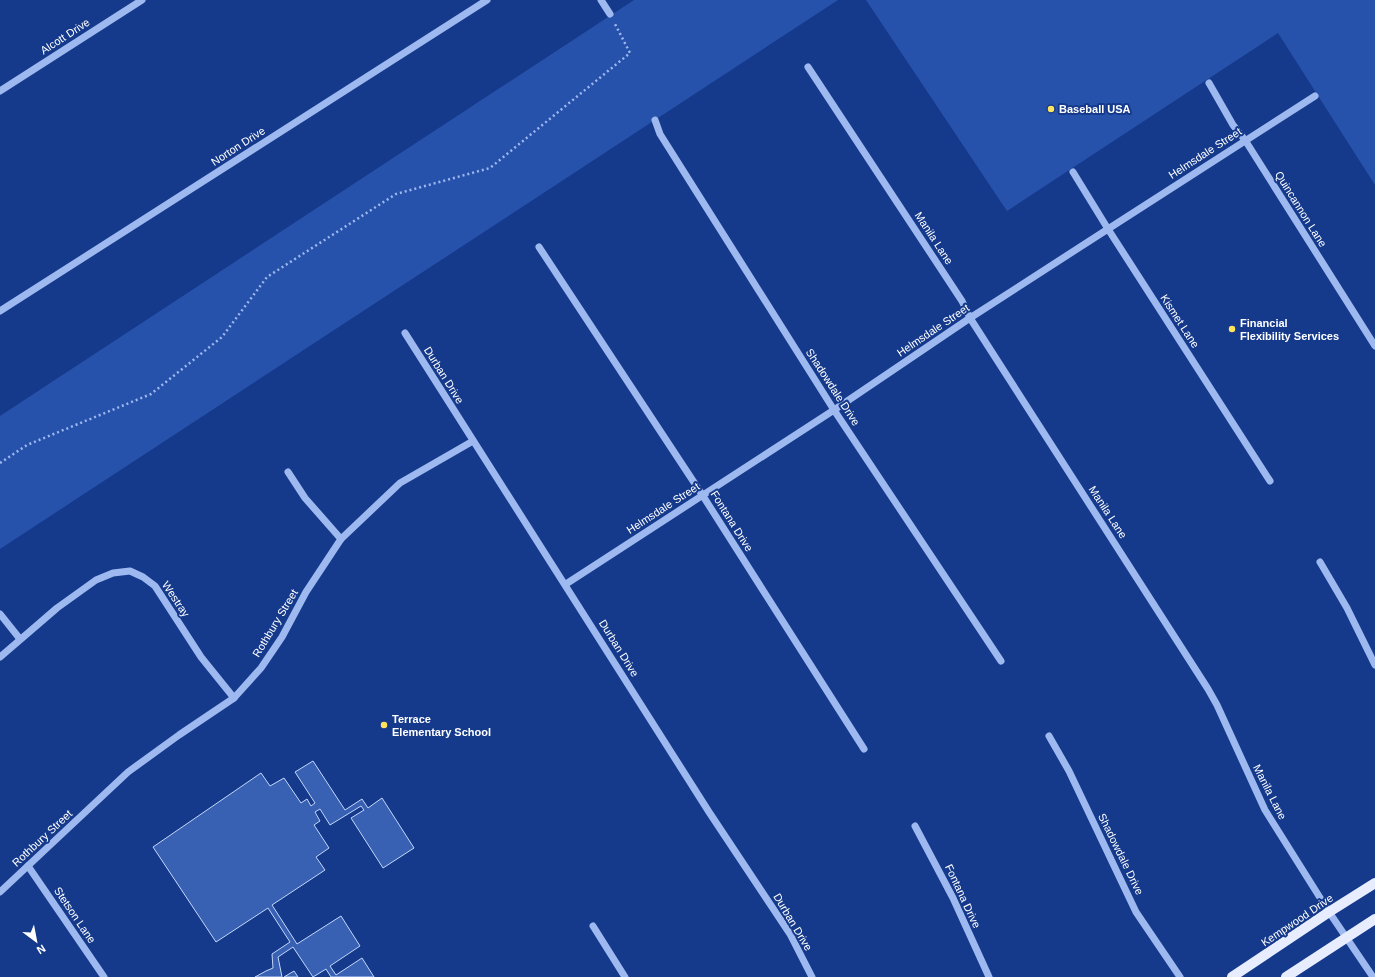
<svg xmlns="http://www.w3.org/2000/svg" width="1375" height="977" viewBox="0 0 1375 977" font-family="Arial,sans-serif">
	<rect width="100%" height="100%" fill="#153a8c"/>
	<!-- green -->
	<g fill="#2752ab">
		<polygon points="634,0 838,0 0,549 0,416"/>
		<polygon points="866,0 1375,0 1375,185 1278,33 1007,211"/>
	</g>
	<!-- building -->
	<g fill="#3861b3" stroke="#c4d7fb">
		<polygon points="313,761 345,810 362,799 368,808 382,798 414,848 383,868 351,818 364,810 361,806 330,825 320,809 315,812 320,821 314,825 329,848 316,857 325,870 272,905 297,944 341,916 360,946 330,966 336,975 362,958 374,977 331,977 326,969 313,977 293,947 278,957 282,977 255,977 266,971 273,968 272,954 290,942 268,908 216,942 153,847 261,773 270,786 284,778 301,803 307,799 311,806 315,803 295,772"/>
		<polygon points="294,971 298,977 284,977"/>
	</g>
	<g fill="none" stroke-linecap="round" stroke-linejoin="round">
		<!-- path -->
		<polyline stroke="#9eb9f0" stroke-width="2.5" stroke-dasharray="2 3" stroke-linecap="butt" points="0,463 27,445 151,394 222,337 267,277 396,194 490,168 630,53 614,22"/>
		<!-- minor -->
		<g stroke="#9eb9f0" stroke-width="7">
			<polyline points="601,0 610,14"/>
			<polyline points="808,67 962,301 970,318 1208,689 1217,705 1265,810 1329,912 1373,977"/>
			<polyline points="1209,83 1233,125 1245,140 1375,346"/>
			<polyline points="0,91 142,0"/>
			<polyline points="655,120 660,134 834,410 1001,661"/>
			<polyline points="1073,172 1108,229 1270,481"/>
			<polyline points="539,247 703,496 864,749"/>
			<polyline points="0,311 487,0"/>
			<polyline points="405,333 709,812 790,934 812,977"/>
			<polyline points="288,472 305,498 341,539"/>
			<polyline points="1320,562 1347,608 1375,665"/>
			<polyline points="566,584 834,410 970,318 1108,229 1315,96"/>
			<polyline points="0,614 20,639"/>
			<polyline points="0,657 57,608 96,580 113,573 130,571 143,577 155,586 201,657 234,698"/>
			<polyline points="1049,736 1069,771 1136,912 1180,977"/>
			<polyline points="915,826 953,898 989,977"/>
			<polyline points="28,866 104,977"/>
			<polyline points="0,892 128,772 179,735 234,698 261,668 282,637 306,592 341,539 400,483 473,441"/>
			<polyline points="593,926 625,977"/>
		</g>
		<!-- major -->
		<g stroke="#e7edff" stroke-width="10">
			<polyline points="1232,977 1329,912 1375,883"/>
			<polyline points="1286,977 1375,919"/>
		</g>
	</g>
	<!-- markers -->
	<g fill="#ffe45d" stroke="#153a8c" stroke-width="1.5">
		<circle cx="1051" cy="109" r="4"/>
		<circle cx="1232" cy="329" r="4"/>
		<circle cx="384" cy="725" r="4"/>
	</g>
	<g text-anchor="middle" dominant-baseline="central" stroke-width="4" stroke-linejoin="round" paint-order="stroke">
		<!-- street labels -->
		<g font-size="11" fill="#fff" stroke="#153a8c">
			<text transform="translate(65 36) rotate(-33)">Alcott Drive</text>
			<text transform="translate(238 146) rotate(-33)">Norton Drive</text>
			<text transform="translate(1205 153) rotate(-33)">Helmsdale Street</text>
			<text transform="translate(1301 209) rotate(58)">Quincannon Lane</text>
			<text transform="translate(934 238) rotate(57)">Manila Lane</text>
			<text transform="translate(1180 321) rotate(57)">Kismet Lane</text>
			<text transform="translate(933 330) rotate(-34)">Helmsdale Street</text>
			<text transform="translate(444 375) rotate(58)">Durban Drive</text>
			<text transform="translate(833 387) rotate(57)">Shadowdale Drive</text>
			<text transform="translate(663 508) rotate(-33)">Helmsdale Street</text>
			<text transform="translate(1108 512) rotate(57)">Manila Lane</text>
			<text transform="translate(732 521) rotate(58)">Fontana Drive</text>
			<text transform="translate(176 599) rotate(56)">Westray</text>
			<text transform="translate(275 623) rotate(-59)">Rothbury Street</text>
			<text transform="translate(619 648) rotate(58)">Durban Drive</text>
			<text transform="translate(1270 792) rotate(63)">Manila Lane</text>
			<text transform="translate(42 838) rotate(-43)">Rothbury Street</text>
			<text transform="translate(1121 854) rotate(64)">Shadowdale Drive</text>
			<text transform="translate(963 896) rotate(65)">Fontana Drive</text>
			<text transform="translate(75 915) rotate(56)">Stetson Lane</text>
			<text transform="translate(1297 920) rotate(-34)">Kempwood Drive</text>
			<text transform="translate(793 922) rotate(59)">Durban Drive</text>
		</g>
		<!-- poi labels -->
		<g font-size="11" font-weight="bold" fill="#fff" stroke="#153a8c" text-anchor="start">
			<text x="1059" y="109">Baseball USA</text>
			<text x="1240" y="323">Financial<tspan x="1240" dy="13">Flexibility Services</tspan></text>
			<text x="392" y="719">Terrace<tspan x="392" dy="13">Elementary School</tspan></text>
		</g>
	</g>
	<!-- north arrow -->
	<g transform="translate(36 941) rotate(148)" stroke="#153a8c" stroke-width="3" paint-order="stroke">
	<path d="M0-3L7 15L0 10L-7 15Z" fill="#ffffff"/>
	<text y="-6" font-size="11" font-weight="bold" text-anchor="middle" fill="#ffffff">N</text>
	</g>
</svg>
